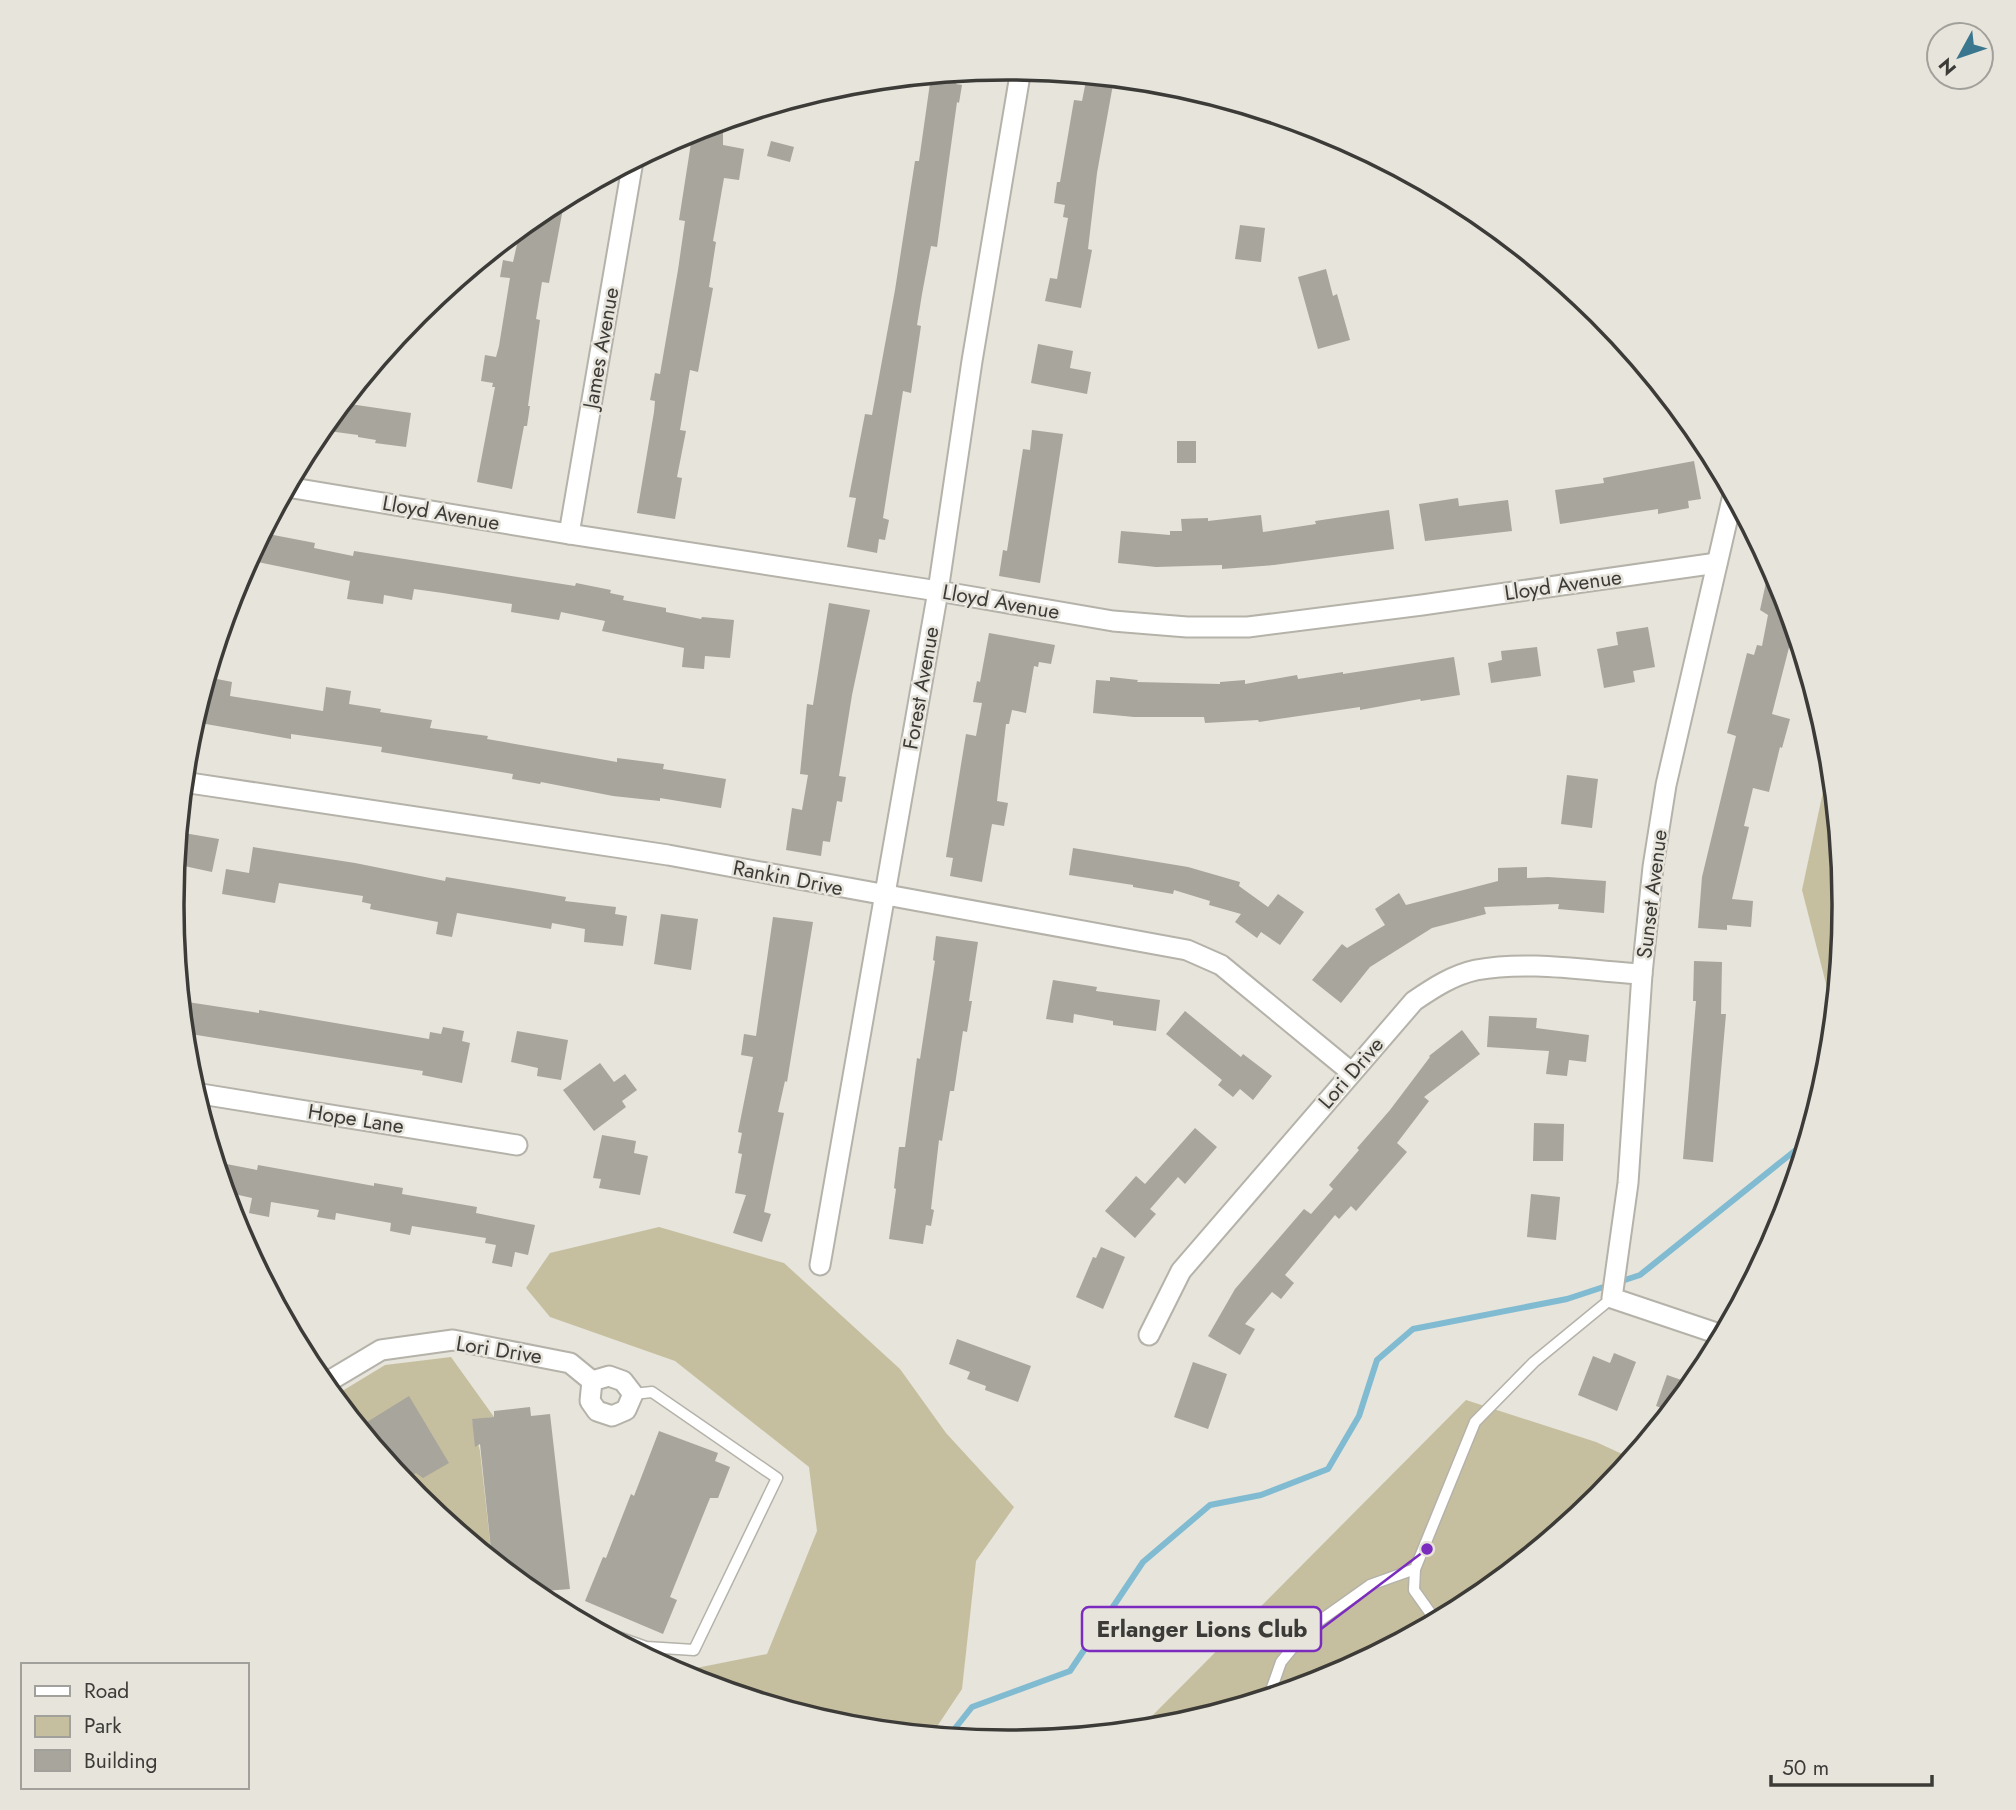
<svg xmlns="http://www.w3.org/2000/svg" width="2016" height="1810" viewBox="0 0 2016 1810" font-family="Jost,sans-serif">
	<rect width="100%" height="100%" fill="#e6e4db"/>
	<!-- green -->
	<g fill="#c6bf9f">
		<polygon points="1830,759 1845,905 1834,1015 1802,890"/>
		<polygon points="659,1227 784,1263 900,1369 946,1433 1014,1507 976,1561 962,1689 932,1734 844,1726 687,1678 676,1672 767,1654 817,1531 809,1467 675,1361 550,1317 526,1288 550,1253"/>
		<polygon points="451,1357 494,1417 472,1420 480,1451 492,1559 416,1496 334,1396 385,1365"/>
		<polygon points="1466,1400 1596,1442 1631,1458 1599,1497 1473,1601 1328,1678 1171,1726 1139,1729"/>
	</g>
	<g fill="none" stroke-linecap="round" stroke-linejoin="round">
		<!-- stream -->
		<polyline stroke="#80bbd2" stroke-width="6" points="949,1736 972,1707 1070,1671 1143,1562 1210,1505 1261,1495 1328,1469 1359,1416 1377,1360 1413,1329 1567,1299 1640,1275 1807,1141"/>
	</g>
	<!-- building -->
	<g fill="#a7a59c">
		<polygon points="958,73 956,84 962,85 959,103 957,102 937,247 931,246 922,294 917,325 921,326 911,393 903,391 883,518 889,520 885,540 879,539 877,553 847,547 856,498 849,497 865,414 872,415 895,290 915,161 919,161 931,76"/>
		<polygon points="1087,76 1114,79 1097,173 1088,249 1092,250 1081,308 1045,301 1050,278 1057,279 1068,218 1063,217 1065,205 1054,203 1057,182 1060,182 1074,100 1082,101"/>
		<polygon points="723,121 723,145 744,149 739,180 724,178 713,241 716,242 709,287 713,288 698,372 690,370 680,430 686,431 677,477 682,478 675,519 637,513 654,412 655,401 650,400 655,373 660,374 678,270 685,221 679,220 693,130"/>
		<polygon points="771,141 794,147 790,162 767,156"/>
		<polygon points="565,198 549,283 542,282 536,319 540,320 528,406 530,406 527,426 524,426 512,489 477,482 495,387 492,387 493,383 481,381 485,355 496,357 499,346 510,278 500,277 503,260 513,262 521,227 543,209"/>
		<polygon points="1240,225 1265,228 1261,262 1235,259"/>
		<polygon points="1326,269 1333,296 1337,294 1350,340 1318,349 1298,277"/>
		<polygon points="1038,344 1073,351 1070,368 1091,372 1087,394 1031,383"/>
		<polygon points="343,403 411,413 406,447 375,443 376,440 358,437 358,435 321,430"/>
		<polygon points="1032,430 1063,434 1040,583 999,576 1003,550 1007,551 1023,449 1030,450"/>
		<rect x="1177" y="441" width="19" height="22"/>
		<polygon points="1694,461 1701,499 1688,501 1689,508 1658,514 1658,509 1560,524 1555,490 1604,483 1603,478"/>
		<polygon points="1458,498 1459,506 1508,500 1512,531 1425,541 1419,504"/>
		<polygon points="1389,510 1394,549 1274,565 1222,569 1222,565 1156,567 1118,563 1121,531 1170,535 1170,531 1182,531 1181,519 1208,518 1208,521 1261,515 1263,532 1316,524 1315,521"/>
		<polygon points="263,533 315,543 314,548 353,556 354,551 575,586 576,583 611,590 610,593 624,596 623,600 666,608 666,612 701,619 702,617 734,620 730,658 705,656 704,669 682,667 684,648 602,631 605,621 561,612 559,620 511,612 512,604 443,593 414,589 412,600 384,595 383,604 347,599 350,581 248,560"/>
		<polygon points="1770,564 1781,585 1794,628 1772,714 1790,719 1782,748 1780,747 1769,792 1753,788 1744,826 1749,827 1732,899 1753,901 1751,927 1727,925 1727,930 1698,928 1702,877 1736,736 1727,733 1747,653 1754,655 1757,645 1762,646 1768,615 1760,610"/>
		<polygon points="829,603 870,610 852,695 839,776 846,777 842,802 837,801 830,842 823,841 821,856 786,850 792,808 802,810 808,775 800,774 807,704 813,705"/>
		<polygon points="1648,627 1655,667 1633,671 1635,682 1604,688 1597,649 1618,645 1616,632"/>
		<polygon points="989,633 1055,645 1051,664 1039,662 1038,667 1034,666 1026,713 1012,710 1009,724 1006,724 997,801 1008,803 1004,826 992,824 982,882 950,876 953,858 946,857 966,734 976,736 982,703 973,702 977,681 980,682"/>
		<polygon points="1537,647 1541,676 1491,683 1488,663 1502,660 1501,651"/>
		<polygon points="1454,657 1460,695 1421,701 1420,699 1360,710 1360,707 1259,722 1258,720 1205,723 1204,717 1134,717 1093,713 1096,680 1110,681 1110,677 1138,680 1137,682 1220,684 1220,682 1245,680 1245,684 1297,675 1298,679 1343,672 1343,674"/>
		<polygon points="207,677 232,682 230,696 323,711 326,687 351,691 349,704 381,709 380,712 432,720 430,728 488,736 487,739 617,762 617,758 664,764 663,769 726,779 721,808 660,798 660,801 613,796 541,782 540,784 512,779 513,774 381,752 382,747 291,734 291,739 200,723 202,715 196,714"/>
		<polygon points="1567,775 1598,779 1592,828 1561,824"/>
		<polygon points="178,832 219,839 212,872 175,864"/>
		<polygon points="253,847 355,863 445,881 446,877 566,897 565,901 616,907 615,914 627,916 623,946 584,942 585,929 552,923 551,929 457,913 452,937 436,934 438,922 370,909 371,904 362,902 363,896 279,883 275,903 222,894 226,869 249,873"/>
		<polygon points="1073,848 1188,867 1240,882 1239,886 1268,907 1278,894 1304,912 1280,945 1261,932 1257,938 1235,922 1241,914 1209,905 1210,901 1174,890 1173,894 1133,887 1133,885 1069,875"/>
		<polygon points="1527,867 1527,878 1548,877 1606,881 1604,913 1558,909 1559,904 1484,907 1486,914 1432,928 1370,967 1341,1003 1312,980 1342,944 1347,948 1385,925 1375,909 1399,893 1406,905 1498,881 1498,868"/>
		<polygon points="661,914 698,919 691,970 654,964"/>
		<polygon points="773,917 813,922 787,1082 785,1081 778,1112 784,1113 764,1212 771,1214 762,1242 733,1233 746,1195 735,1193 742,1154 738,1153 742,1133 738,1132 753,1057 741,1055 744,1034 756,1036"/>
		<polygon points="936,936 978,942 969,1001 972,1001 967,1032 963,1031 954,1091 950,1091 942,1141 939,1140 931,1209 934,1210 931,1226 926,1225 923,1244 889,1239 896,1189 894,1188 899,1147 905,1147 917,1058 920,1059 935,961 933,960"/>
		<polygon points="1694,961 1722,962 1721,1014 1726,1014 1713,1162 1683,1159 1696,1001 1693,1001"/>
		<polygon points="1053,980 1097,987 1096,991 1160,1000 1156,1031 1113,1025 1113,1021 1074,1014 1073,1023 1046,1019"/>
		<polygon points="181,1001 259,1013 259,1010 429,1039 430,1032 441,1034 443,1027 464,1031 462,1041 470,1043 462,1083 422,1075 423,1071 184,1033"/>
		<polygon points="1185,1011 1241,1057 1243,1054 1272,1076 1253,1100 1240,1089 1233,1097 1218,1085 1222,1080 1166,1034"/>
		<polygon points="1489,1016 1537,1018 1536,1028 1589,1035 1586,1062 1569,1060 1567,1076 1546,1074 1549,1051 1487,1047"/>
		<polygon points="1462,1030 1480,1054 1424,1097 1429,1101 1397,1143 1407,1152 1356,1211 1351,1206 1339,1219 1335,1215 1285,1275 1294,1283 1281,1299 1272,1292 1245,1324 1255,1329 1240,1355 1208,1336 1235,1289 1304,1209 1311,1214 1333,1189 1329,1185 1359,1150 1357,1148 1390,1110 1430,1057 1429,1056"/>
		<polygon points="517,1031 568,1040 561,1080 537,1076 538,1068 511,1062"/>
		<polygon points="600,1063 614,1082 625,1074 637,1090 622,1101 626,1107 594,1131 563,1090"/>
		<polygon points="1534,1123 1564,1124 1563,1161 1533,1161"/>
		<polygon points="1195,1128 1217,1147 1185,1184 1178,1177 1150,1209 1156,1214 1135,1238 1105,1211 1136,1176 1145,1184"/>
		<polygon points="602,1135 636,1141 634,1153 648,1156 640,1195 599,1188 601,1179 593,1178"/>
		<polygon points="216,1162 257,1170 258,1165 374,1186 374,1183 403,1188 402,1194 477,1207 476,1213 535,1225 528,1255 515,1252 512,1267 492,1263 496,1245 485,1243 486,1238 412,1226 410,1235 390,1231 391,1223 336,1213 335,1220 317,1217 319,1210 271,1202 269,1217 249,1213 252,1198 225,1192"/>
		<polygon points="1531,1194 1560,1197 1556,1240 1527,1237"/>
		<polygon points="1101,1247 1125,1257 1103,1309 1076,1297 1093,1257 1096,1258"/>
		<polygon points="957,1339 1031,1366 1018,1402 985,1390 986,1386 967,1379 970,1372 949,1364"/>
		<polygon points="1614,1353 1636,1362 1617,1411 1578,1395 1593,1356 1610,1363"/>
		<polygon points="1193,1362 1227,1374 1208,1429 1174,1417"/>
		<polygon points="1667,1375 1693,1384 1670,1411 1656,1406"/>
		<polygon points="409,1396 449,1463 423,1478 416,1473 403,1481 359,1427"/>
		<polygon points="530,1407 531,1416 550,1414 570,1589 533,1592 492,1559 480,1444 475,1447 472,1419 494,1417 494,1411"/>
		<polygon points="659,1431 718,1453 715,1461 730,1467 718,1498 710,1498 670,1597 677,1600 663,1634 585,1601 603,1557 606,1558 631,1494 634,1496"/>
	</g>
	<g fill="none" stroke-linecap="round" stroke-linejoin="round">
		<defs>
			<g id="service">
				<polyline points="1436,1621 1414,1590 1415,1569 1475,1422 1534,1362 1612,1298"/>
				<polyline points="598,1630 646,1647 694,1650 777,1478 652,1392 633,1394"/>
				<polyline points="1269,1696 1281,1662 1308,1629 1370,1585 1415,1569"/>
			</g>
			<g id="minor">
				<polyline points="287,487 569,534 938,591 1113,621 1187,627 1248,627 1422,605 1717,563"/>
				<polyline points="569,534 633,161"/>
				<polyline points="183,782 668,855 1187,950 1221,965 1351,1072"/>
				<polyline points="195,1093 517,1145"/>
				<polyline points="820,1265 938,591 972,361 1021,69"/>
				<path d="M1149,1335l32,-64 233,-270c19,-13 39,-26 62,-31 52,-10 113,1 166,4"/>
				<polyline points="1722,1335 1612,1298 1628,1183 1642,974 1653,867 1666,785 1733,495"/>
				<polygon points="609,1376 623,1381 633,1394 626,1410 612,1416 597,1411 590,1401 592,1381"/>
				<polyline points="324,1384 381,1350 453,1340 570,1363 592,1381"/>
			</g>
		</defs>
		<!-- service casing -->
		<use href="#service" stroke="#b4b2a9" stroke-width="13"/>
		<!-- minor casing -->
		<use href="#minor" stroke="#b4b2a9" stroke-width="23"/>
		<!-- service -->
		<use href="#service" stroke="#fff" stroke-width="10"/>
		<!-- minor -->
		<use href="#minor" stroke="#fff" stroke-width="19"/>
	</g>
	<g text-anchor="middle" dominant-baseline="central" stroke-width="5" stroke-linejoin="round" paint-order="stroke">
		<!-- street labels -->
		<g font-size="21" fill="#3c3b38" stroke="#e6e4db">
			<text transform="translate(601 348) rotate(-80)">James Avenue</text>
			<text transform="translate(441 513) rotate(10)">Lloyd Avenue</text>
			<text transform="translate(1563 585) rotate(-8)">Lloyd Avenue</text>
			<text transform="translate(1001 602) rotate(10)">Lloyd Avenue</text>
			<text transform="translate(921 688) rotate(-80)">Forest Avenue</text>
			<text transform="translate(788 878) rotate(11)">Rankin Drive</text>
			<text transform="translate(1652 894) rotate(-83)">Sunset Avenue</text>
			<text transform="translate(1351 1073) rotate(-49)">Lori Drive</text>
			<text transform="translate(356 1119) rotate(9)">Hope Lane</text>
			<text transform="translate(499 1350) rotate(9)">Lori Drive</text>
		</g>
	</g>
	<!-- crop -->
	<path d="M0 0H2016V1810H0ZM1008 80H1008A824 824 0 0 1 1832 904V906A824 824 0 0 1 1008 1730H1008A824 824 0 0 1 184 906V904A824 824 0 0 1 1008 80Z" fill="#e6e4db" fill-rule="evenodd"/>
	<path fill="none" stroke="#3c3b38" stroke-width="3.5" d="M1008 80H1008A824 824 0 0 1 1832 904V906A824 824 0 0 1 1008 1730H1008A824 824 0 0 1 184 906V904A824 824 0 0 1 1008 80Z"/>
	<!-- callouts -->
	<path fill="none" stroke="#7b2cbf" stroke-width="2.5" d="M1427 1549L1321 1629"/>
	<circle fill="#7b2cbf" stroke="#e6e4db" stroke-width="2.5" cx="1427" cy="1549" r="7"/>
	<rect fill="#e6e4db" stroke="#7b2cbf" stroke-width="2.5" x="1082" y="1607" width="239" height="44" rx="7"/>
	<g font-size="23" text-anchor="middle" font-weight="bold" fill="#3c3b38">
		<text x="1202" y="1637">Erlanger Lions Club</text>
	</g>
	<!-- legend -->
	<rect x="21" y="1663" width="228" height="126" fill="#e6e4db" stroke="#a2a09a" stroke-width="2"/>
	<rect x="35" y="1686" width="35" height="10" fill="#ffffff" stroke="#a2a09a" stroke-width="2"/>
	<text x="84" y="1698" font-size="21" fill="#3c3b38">Road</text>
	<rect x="35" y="1716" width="35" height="21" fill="#c6bf9f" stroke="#a2a09a" stroke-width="2"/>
	<text x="84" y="1733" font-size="21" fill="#3c3b38">Park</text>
	<rect x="35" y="1750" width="35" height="21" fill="#a7a59c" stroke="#a2a09a" stroke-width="2"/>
	<text x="84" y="1768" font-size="21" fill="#3c3b38">Building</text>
	<!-- north arrow -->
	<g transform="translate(1960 56) rotate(230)"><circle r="33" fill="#e6e4db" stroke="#a2a09a" stroke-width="2"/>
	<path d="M0-5L12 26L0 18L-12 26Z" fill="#3a778e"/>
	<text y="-10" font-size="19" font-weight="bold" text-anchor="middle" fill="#3c3b38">N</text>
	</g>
	<!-- scale -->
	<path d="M1771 1775v10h161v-10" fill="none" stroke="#3c3b38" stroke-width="3.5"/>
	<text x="1782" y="1775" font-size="21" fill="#3c3b38" stroke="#e6e4db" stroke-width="5" paint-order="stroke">50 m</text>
</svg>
